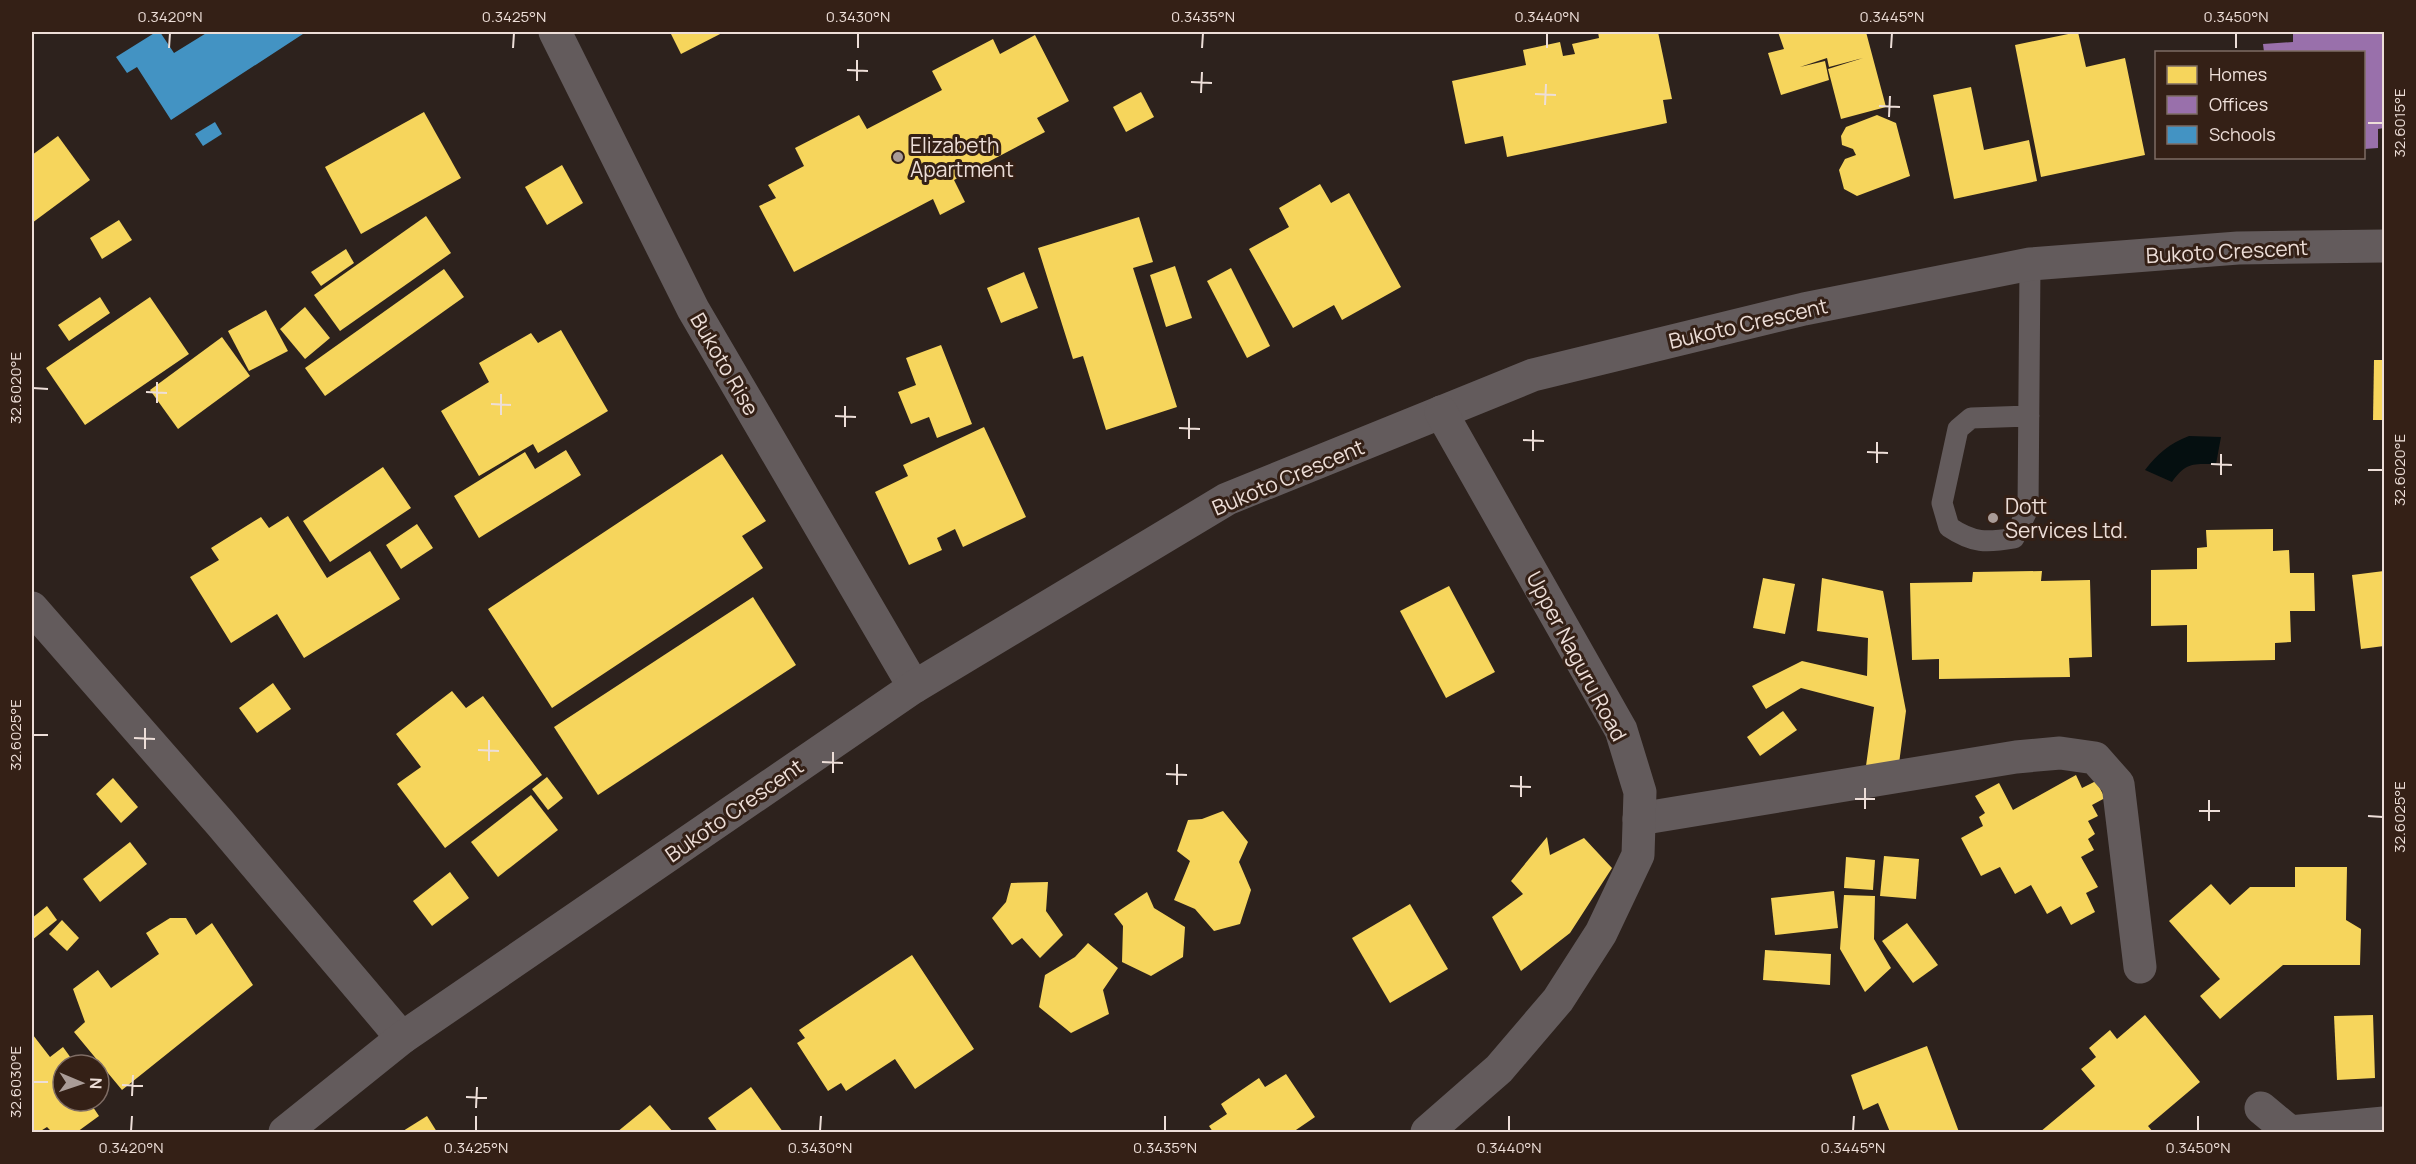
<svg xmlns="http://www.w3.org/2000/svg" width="2416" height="1164" viewBox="0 0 2416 1164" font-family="Manrope,sans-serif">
	<rect width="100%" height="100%" fill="#2d221d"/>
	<!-- water -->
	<path fill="#050f10" d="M2189,436l32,1 -5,27c-23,0 -30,-2 -44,18l-27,-12c13,-17 24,-26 44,-34z"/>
	<!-- homes -->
	<g fill="#f6d55c">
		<polygon points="670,32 724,32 681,54"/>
		<polygon points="1598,32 1658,32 1672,99 1663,100 1667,123 1507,157 1503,136 1465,144 1452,81 1526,65 1523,50 1560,42 1563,56 1575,54 1572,44 1599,38"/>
		<polygon points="1778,32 1866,32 1886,107 1841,119 1828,69 1863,58 1829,67 1827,58 1800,67 1825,61 1829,80 1781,95 1768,53 1784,49"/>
		<polygon points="2078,32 2086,67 2125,58 2145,155 2041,177 2015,45"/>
		<polygon points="1035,35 1069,101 1037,118 1045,132 954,180 965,202 940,215 933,199 794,272 759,206 776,198 768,185 804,166 795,148 859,115 867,129 942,90 932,71 993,39 1000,54"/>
		<polygon points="1971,87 1984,150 2029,140 2037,181 1954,199 1933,95"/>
		<polygon points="1141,92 1154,117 1126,132 1113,107"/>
		<polygon points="424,112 461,178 361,234 325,167"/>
		<polygon points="1877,115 1896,123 1910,176 1857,196 1844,189 1839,170 1845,159 1856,155 1853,149 1842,145 1841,136 1846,127"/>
		<polygon points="58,136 90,180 32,223 32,155"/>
		<polygon points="562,165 583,203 547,225 525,187"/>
		<polygon points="1320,184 1331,203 1349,193 1401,287 1342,320 1334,305 1293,328 1249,249 1289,227 1279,208"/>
		<polygon points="426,216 451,253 340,331 314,295"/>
		<polygon points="1139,217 1153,262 1133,268 1177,407 1106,430 1083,356 1073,359 1038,248"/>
		<polygon points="119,220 132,240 102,259 90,238"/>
		<polygon points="346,249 354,263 321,286 311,272"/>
		<polygon points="1175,266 1192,318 1166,327 1150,275"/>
		<polygon points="1231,268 1270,346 1247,358 1207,281"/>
		<polygon points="444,269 464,297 325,396 305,368"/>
		<polygon points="1024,272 1038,308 1001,323 987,288"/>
		<polygon points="100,297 110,313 69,341 58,325"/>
		<polygon points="150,297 189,354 85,425 46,368"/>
		<polygon points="305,307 330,338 305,359 280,329"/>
		<polygon points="266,310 288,351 249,371 228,331"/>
		<polygon points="561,330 608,411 538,453 533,444 479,476 441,411 489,382 479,363 531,333 538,343"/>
		<polygon points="222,337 250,376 178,429 150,390"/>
		<polygon points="941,345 972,424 937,438 929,417 911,424 898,392 916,385 906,358"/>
		<polygon points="2374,360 2384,360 2384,420 2373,420"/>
		<polygon points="984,427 1026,517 963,547 955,529 937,538 942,550 909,565 875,492 908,476 903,465"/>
		<polygon points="566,450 581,475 479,538 454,496 525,452 535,469"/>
		<polygon points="722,454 766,521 742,536 763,568 552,708 488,609"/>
		<polygon points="383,467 411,508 330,562 303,521"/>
		<polygon points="288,516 327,578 370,551 400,599 304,658 277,614 231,643 190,577 219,560 211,548 261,517 269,528"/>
		<polygon points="417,524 433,548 401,569 386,545"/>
		<polygon points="2273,529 2273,551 2289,550 2290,573 2314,573 2315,611 2290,611 2291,642 2275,643 2275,660 2187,662 2187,625 2151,626 2151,570 2197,569 2197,548 2207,547 2206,530"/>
		<polygon points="2042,571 2041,581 2090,580 2092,657 2069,658 2070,677 1939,679 1939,659 1912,660 1910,583 1972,582 1973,572"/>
		<polygon points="2384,571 2384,646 2361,649 2352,575"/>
		<polygon points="1763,578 1795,584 1785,634 1753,628"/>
		<polygon points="1822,578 1883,591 1906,711 1898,771 1866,766 1874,707 1801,688 1766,709 1752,686 1802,661 1867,676 1868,638 1817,631"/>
		<polygon points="1449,586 1495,672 1446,698 1400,611"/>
		<polygon points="753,597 796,665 598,795 554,727"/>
		<polygon points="273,683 291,709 257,733 239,708"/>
		<polygon points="452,691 466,708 483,696 542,775 445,848 397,784 421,767 396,734"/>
		<polygon points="1783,711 1797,730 1760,756 1747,737"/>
		<polygon points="2076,775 2082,788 2096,781 2105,798 2092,805 2098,816 2088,821 2095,834 2088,839 2094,850 2081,857 2098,887 2086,893 2095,912 2071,925 2061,906 2047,914 2031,885 2015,894 2000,867 1981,876 1961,838 1983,826 1979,817 1985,813 1975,796 1999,783 2013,810"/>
		<polygon points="547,777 563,798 548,810 532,789"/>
		<polygon points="113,778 138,807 121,823 96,794"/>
		<polygon points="531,795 558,830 498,877 471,842"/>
		<polygon points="1223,811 1248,842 1239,862 1251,890 1240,924 1214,931 1195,909 1174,900 1190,861 1177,851 1188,820 1202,819"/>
		<polygon points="1547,837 1550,855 1584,838 1612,868 1570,933 1521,971 1492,917 1523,894 1511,881"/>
		<polygon points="130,842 147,864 100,902 83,879"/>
		<polygon points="1884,856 1919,859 1916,899 1880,896"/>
		<polygon points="1846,857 1875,860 1873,890 1844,888"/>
		<polygon points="2295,867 2347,867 2346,920 2361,929 2360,965 2283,965 2220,1019 2200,996 2220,979 2169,921 2211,884 2230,905 2250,887 2295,887"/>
		<polygon points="450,872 469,898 432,926 413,901"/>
		<polygon points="1048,882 1046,911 1063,935 1040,958 1022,938 1012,945 992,918 1006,902 1011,883"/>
		<polygon points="1834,891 1838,928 1775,935 1771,898"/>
		<polygon points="1147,892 1154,908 1185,927 1183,957 1151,976 1122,962 1123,926 1114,914"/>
		<polygon points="1844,895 1875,896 1874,939 1891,968 1865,992 1840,949"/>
		<polygon points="1410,904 1448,969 1390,1003 1352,938"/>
		<polygon points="47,906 57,920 32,940 32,918"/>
		<polygon points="170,918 186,918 196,935 212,923 253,985 122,1090 74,1032 85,1022 73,989 98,970 111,988 159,954 146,933"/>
		<polygon points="62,920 79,938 67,951 49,934"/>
		<polygon points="1907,923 1938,965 1913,983 1882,941"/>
		<polygon points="1088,943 1118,968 1103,990 1109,1014 1071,1033 1039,1007 1045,975 1075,957"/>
		<polygon points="1765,950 1831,954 1830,985 1763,980"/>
		<polygon points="912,955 974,1049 915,1089 895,1059 846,1091 841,1083 828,1091 797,1043 805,1038 799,1030"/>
		<polygon points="2145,1015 2200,1082 2148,1126 2153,1132 2040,1132 2095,1086 2081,1069 2096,1057 2089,1048 2110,1030 2117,1039"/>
		<polygon points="2373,1015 2375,1078 2337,1080 2334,1016"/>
		<polygon points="33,1035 50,1057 63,1047 76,1065 63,1065 63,1101 95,1101 91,1104 99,1116 77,1132 52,1132 47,1127 39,1132 32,1132 32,1036"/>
		<polygon points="1927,1046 1959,1132 1890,1132 1878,1103 1863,1110 1851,1075"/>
		<polygon points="1286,1074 1315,1117 1293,1132 1213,1132 1209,1126 1227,1114 1221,1104 1259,1078 1265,1087"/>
		<polygon points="751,1087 783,1132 718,1132 708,1118"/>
		<polygon points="650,1105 673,1132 617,1132"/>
		<polygon points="427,1116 437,1132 404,1132 403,1131"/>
	</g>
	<!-- offices -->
	<polygon fill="#9970ab" points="2293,32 2384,32 2384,128 2378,129 2378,148 2364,149 2364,52 2264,52 2263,44 2293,42"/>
	<!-- schools -->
	<g fill="#4393c3">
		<polygon points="156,32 160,32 174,53 208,32 306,32 171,120 137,67 127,73 116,57"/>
		<polygon points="215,122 222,134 203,146 195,134"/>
	</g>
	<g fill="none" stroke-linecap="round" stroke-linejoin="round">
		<!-- lane -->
		<path stroke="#635b5c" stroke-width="21" d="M2029,416l-58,2 -13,11 -16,74 7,24c24,16 37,16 65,11l14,-29 2,-245"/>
		<!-- street -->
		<g stroke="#635b5c" stroke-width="33">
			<polyline points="555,32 693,309 914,687"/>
			<polyline points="32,608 220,823 402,1038"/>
			<polyline points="1639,819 2016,757 2060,753 2095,758 2118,784 2140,967"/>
			<polyline points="2261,1108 2290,1132 2384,1123"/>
			<polyline points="285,1132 402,1038 914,687 1227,499 1533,375 1804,309 2030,264 2238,248 2384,246"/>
			<polyline points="1427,1132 1499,1069 1558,1000 1601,933 1638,855 1640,792 1621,730 1441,412"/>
		</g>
	</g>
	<!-- ticks -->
	<path fill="none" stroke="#edded8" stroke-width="2" d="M169,48l1,-15M513,48l1,-15M858,48v-15M1202,48l1,-15M1547,48v-15M1891,48l1,-15M2236,48v-15M847,70l21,1M857,81v-21M1191,82l21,1M1201,93l1,-21M1535,94l21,1M1545,105l1,-21M1879,106l21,1M1889,117l1,-21M2368,123h15M33,388l15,1M146,392l21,1M157,403v-21M491,404l20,1M501,415v-21M835,416l21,1M845,427v-21M1179,428l21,1M1189,439v-21M1523,440l21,1M1533,451v-21M1867,452l21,1M1877,463v-21M2211,464l21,1M2368,470h15M2221,475v-21M33,735h15M134,738l21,1M145,749v-21M478,750l21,1M489,761v-21M822,762l21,1M833,773v-21M1166,774l21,1M1177,785v-21M1510,786l21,1M1521,797v-21M1855,799h20M1865,809v-21M2199,811h21M2368,816l15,1M2209,821v-21M33,1082h15M122,1085l21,1M132,1096l1,-21M466,1097l21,1M476,1108l1,-21M131,1131l1,-15M476,1131v-15M820,1131l1,-15M1165,1131v-15M1509,1131v-15M1853,1131l1,-15M2198,1131v-15"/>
	<!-- markers -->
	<g fill="#aa9c97" stroke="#342016" stroke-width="2">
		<circle cx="898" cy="157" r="6"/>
		<circle cx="1993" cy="518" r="6"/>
	</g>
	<g text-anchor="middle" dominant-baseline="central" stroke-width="6" stroke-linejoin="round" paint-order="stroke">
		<!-- poi labels -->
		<g font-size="21" fill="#edded8" stroke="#342016" text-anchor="start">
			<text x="910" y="145">Elizabeth<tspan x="910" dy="24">Apartment</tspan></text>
			<text x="2005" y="506">Dott<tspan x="2005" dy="24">Services Ltd.</tspan></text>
		</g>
		<!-- street labels -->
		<g font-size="21" fill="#edded8" stroke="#342016">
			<text transform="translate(2227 251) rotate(-3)">Bukoto Crescent</text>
			<text transform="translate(1748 323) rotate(-13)">Bukoto Crescent</text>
			<text transform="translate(725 364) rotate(60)">Bukoto Rise</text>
			<text transform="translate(1288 477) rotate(-23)">Bukoto Crescent</text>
			<text transform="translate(1577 656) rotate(62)">Upper Naguru Road</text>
			<text transform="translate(734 810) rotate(-35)">Bukoto Crescent</text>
		</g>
	</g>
	<!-- border -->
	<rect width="2416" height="1164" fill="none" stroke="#342016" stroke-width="66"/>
	<!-- legend -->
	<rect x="2155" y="51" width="210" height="108" fill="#342016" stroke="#7e6c64" stroke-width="1.5"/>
	<rect x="2167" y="66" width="30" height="18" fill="#f6d55c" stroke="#7e6c64" stroke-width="1.5"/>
	<text x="2209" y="81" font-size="18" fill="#edded8">Homes</text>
	<rect x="2167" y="96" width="30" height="18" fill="#9970ab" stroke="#7e6c64" stroke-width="1.5"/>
	<text x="2209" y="111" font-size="18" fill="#edded8">Offices</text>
	<rect x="2167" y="126" width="30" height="18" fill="#4393c3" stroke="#7e6c64" stroke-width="1.5"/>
	<text x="2209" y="141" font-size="18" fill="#edded8">Schools</text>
	<!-- north arrow -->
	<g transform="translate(81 1083) rotate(92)"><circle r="28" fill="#342016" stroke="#7e6c64" stroke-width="1.5"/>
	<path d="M0-4.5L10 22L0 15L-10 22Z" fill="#aa9c97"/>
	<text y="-9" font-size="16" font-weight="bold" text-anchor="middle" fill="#edded8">N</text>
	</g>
	<rect x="33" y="33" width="2350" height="1098" fill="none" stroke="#edded8" stroke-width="2"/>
	<g font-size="15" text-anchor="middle" fill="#edded8">
		<text x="170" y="22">0.3420°N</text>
		<text x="514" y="22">0.3425°N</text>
		<text x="858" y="22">0.3430°N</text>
		<text x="1203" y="22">0.3435°N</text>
		<text x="1547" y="22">0.3440°N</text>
		<text x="1892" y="22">0.3445°N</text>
		<text x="2236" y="22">0.3450°N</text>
		<text transform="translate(2400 123) rotate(-90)" y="5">32.6015°E</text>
		<text transform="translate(16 388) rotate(-90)" y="5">32.6020°E</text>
		<text transform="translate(2400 470) rotate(-90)" y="5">32.6020°E</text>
		<text transform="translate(16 735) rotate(-90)" y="5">32.6025°E</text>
		<text transform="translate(2400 817) rotate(-90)" y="5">32.6025°E</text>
		<text transform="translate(16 1082) rotate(-90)" y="5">32.6030°E</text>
		<text x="131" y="1153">0.3420°N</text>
		<text x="476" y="1153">0.3425°N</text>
		<text x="820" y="1153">0.3430°N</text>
		<text x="1165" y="1153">0.3435°N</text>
		<text x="1509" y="1153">0.3440°N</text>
		<text x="1853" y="1153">0.3445°N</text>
		<text x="2198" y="1153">0.3450°N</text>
	</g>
</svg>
